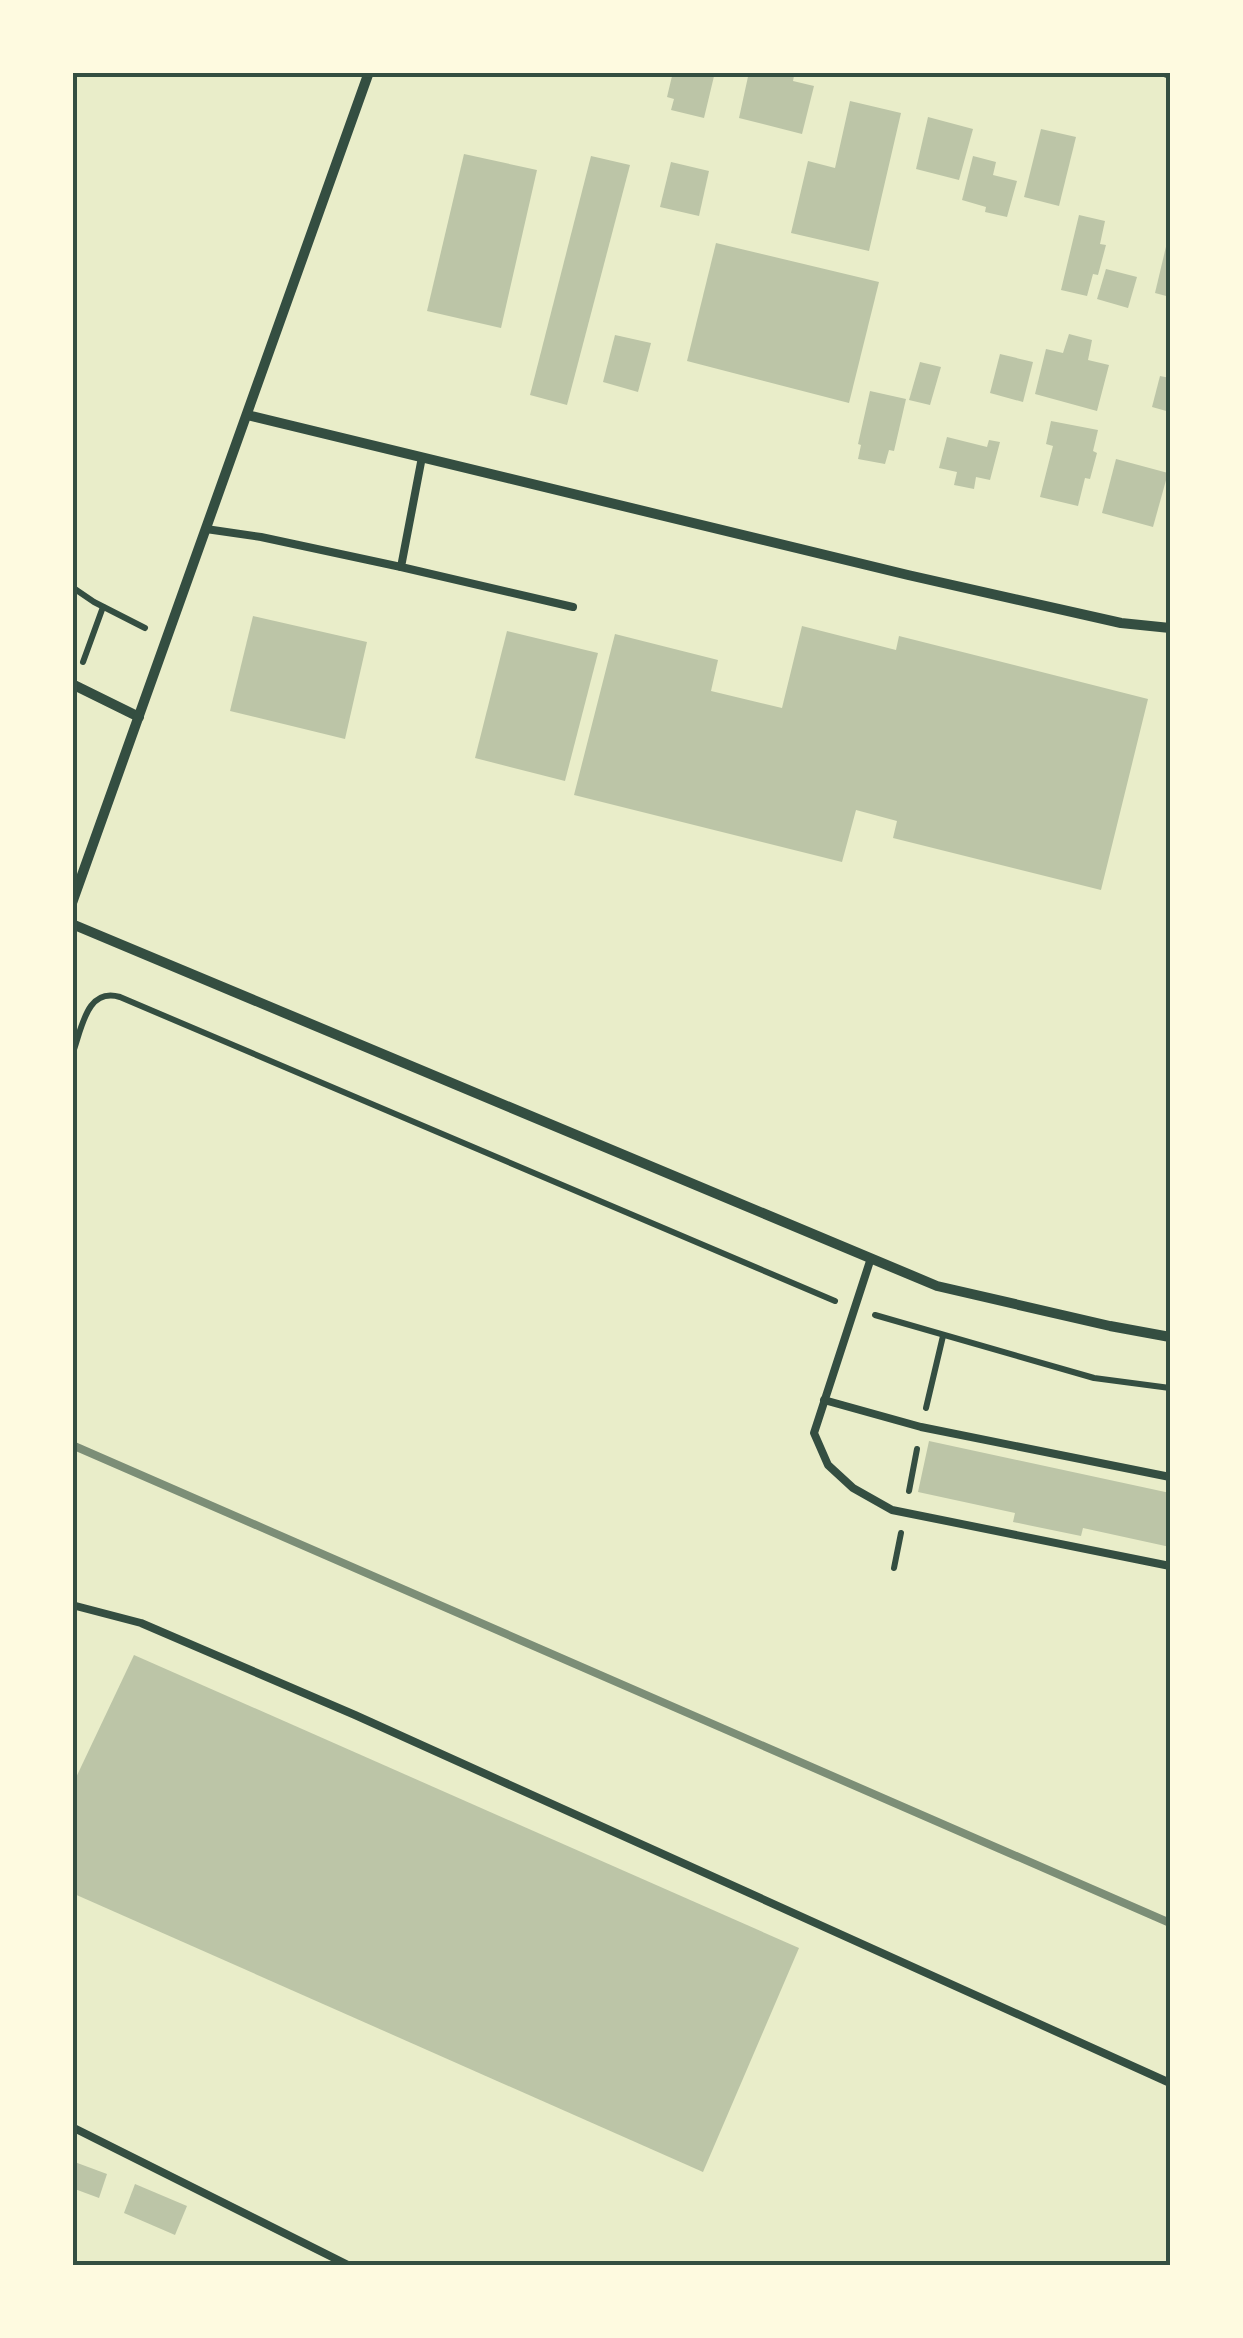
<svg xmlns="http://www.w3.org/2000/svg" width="1243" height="2338" viewBox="0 0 1243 2338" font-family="'Nunito Sans',sans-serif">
	<rect width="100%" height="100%" fill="#e9edc9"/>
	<!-- building -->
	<g fill="#bcc5a7">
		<polygon points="673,72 715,72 704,118 671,110 674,99 667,97"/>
		<polygon points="749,72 773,76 773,72 780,72 794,76 793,81 814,86 802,134 739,118"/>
		<polygon points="850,101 901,113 869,251 791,233 808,161 835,168"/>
		<polygon points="928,117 973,129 959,180 916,169"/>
		<polygon points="1041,129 1076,137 1059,206 1024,197"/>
		<polygon points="464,154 537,170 501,328 427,311"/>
		<polygon points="591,156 630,165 567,405 530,395"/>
		<polygon points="973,156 996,162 993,175 1017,181 1007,217 985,212 986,207 962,200"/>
		<polygon points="671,162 709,171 699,216 660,207"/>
		<polygon points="1079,215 1105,221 1100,244 1106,245 1098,275 1093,274 1087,296 1061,290"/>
		<polygon points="1169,234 1170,234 1170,297 1155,293"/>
		<polygon points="716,243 879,282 849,403 687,361"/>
		<polygon points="1106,269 1137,277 1128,308 1097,299"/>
		<polygon points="1069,334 1092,340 1088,360 1109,365 1097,411 1035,394 1046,349 1063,353"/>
		<polygon points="615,335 651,343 638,392 603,382"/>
		<polygon points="1000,354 1033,362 1023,402 990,393"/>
		<polygon points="920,362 941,367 930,405 909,400"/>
		<polygon points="1160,376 1170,378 1170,412 1152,407"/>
		<polygon points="870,391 906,399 894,451 889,450 885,464 858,459 861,445 858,444"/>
		<polygon points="1051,421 1098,430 1093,451 1097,453 1090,479 1085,478 1078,506 1040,497 1053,446 1046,444"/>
		<polygon points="947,437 987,447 989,440 1000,442 990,480 976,477 974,489 954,485 957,472 939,468"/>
		<polygon points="1116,459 1168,473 1153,527 1102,513"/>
		<polygon points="253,616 367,642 345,739 230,711"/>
		<polygon points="802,626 896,650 899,636 1148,699 1101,890 893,838 897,821 856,810 842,862 574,795 615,634 718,660 711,691 782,708"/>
		<polygon points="507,631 598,653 565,781 475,758"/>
		<polygon points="929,1441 1170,1493 1170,1547 1083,1528 1081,1536 1013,1522 1015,1513 918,1492"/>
		<polygon points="134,1655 799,1948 703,2172 72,1893 72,1786"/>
		<polygon points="72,2161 107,2174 99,2198 72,2188"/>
		<polygon points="135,2184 187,2206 175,2235 124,2213"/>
	</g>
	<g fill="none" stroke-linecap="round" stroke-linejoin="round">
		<!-- path -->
		<g stroke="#344e41" stroke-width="6">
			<polyline points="72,587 94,602 145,628"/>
			<polyline points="83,662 103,607"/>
			<path d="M72,1055c10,-26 14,-68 48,-58l715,304"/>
			<polyline points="875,1315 1094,1378 1170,1388"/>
			<polyline points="926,1408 943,1336"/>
			<polyline points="909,1491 917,1449"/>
			<polyline points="894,1568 901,1533"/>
		</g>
		<!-- service -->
		<g stroke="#344e41" stroke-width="8">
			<polyline points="422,457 401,567 573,607"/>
			<polyline points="206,529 261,537 401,567"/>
			<polyline points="871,1258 814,1433 828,1465 853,1488 892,1510 1170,1566"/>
			<polyline points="824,1400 921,1427 1170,1477"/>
			<polyline points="72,1605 141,1623 355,1715 1170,2083"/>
			<polyline points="72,2127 350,2266"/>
		</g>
		<!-- minor -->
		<g stroke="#344e41" stroke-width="10">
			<polyline points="1165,72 1170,74"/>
			<polyline points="247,415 908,575 1121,623 1170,628"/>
			<polyline points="72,684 139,717"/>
			<polyline points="72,903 369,72"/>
			<polyline points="72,924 937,1286 1110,1326 1170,1337"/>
		</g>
		<!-- rail -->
		<polyline stroke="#7c8e77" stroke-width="8" points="72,1445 1170,1923"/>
	</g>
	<!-- border -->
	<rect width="1243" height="2338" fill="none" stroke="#fefae0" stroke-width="150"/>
	<rect x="75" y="75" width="1093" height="2188" fill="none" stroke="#344e41" stroke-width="4"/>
</svg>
